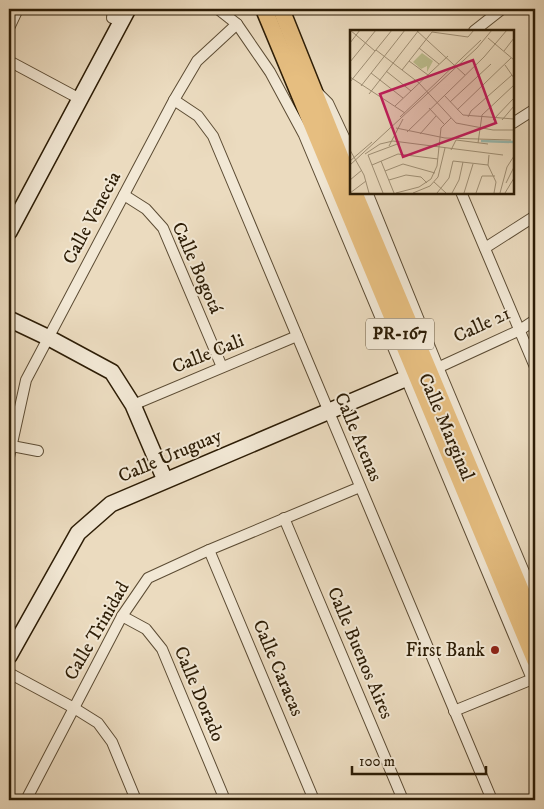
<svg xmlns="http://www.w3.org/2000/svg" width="544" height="809" viewBox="0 0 544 809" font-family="'IM FELL DW Pica',serif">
	<rect width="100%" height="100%" fill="#ebdbbf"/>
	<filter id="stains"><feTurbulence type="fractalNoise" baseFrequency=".004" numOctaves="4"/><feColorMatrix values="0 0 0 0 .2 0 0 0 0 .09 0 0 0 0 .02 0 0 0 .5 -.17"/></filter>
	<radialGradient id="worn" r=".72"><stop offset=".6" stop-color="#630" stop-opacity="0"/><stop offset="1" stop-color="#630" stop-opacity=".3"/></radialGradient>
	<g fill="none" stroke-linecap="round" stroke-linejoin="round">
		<defs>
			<g id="street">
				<polyline points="218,9 237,24 270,72 304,135 535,686"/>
				<polyline points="112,18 113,9"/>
				<polyline points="9,28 18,9"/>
				<polyline points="474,31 502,9"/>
				<polyline points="9,61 80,99"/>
				<polyline points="319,94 328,103 352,154"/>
				<polyline points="174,100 198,116 213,136 492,800"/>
				<polyline points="513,123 535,109"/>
				<polyline points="367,192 438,367 535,598"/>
				<polyline points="461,192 535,367"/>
				<polyline points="124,195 146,209 163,228 222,367"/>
				<polyline points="485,248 535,216"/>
				<polyline points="433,370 520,330 535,320"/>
				<polyline points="133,405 297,336"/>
				<polyline points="12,446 38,451"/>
				<polyline points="9,457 26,380 174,100 197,61 237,24"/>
				<polyline points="284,518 403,800"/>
				<polyline points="209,550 314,800"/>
				<polyline points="122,616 146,629 162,649 225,800"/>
				<polyline points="9,673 74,708 98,723 112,742 136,800"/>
				<polyline points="454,711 535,678"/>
				<polyline points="26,800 122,616 148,578 209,550 360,487"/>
			</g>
			<g id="secondary">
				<polyline points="9,232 128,9"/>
				<polyline points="9,319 49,338 112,372 133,405 165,480"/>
				<polyline points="9,656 78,533 111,504 407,378 428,372"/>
			</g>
			<g id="primary">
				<polyline points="264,9 535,660"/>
				<polyline points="281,9 352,186"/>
				<polyline points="354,192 535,624"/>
			</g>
		</defs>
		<!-- street casing -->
		<use href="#street" stroke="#5c4c34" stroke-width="12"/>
		<!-- secondary casing -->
		<use href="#secondary" stroke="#2d1d06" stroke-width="18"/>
		<!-- primary casing -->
		<use href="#primary" stroke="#2d1d06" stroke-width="19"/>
		<!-- street -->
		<use href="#street" stroke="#f2e8d5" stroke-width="10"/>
		<!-- secondary -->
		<use href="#secondary" stroke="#f2e8d5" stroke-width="15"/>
		<!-- primary -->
		<use href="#primary" stroke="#e6be80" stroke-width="16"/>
	</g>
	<!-- markers -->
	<circle fill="#8f2418" stroke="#f2e8d5" stroke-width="2" cx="495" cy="650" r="5"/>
	<g text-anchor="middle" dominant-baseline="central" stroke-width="4" stroke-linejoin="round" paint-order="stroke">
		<!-- shield labels -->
		<rect fill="#f2e8d5" stroke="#685a44" stroke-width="1" x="366" y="318.5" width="68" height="31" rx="4"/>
		<g font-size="18" font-weight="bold" fill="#2d1d06">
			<text x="400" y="334">PR-167</text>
		</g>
		<!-- street labels -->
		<g font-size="19" fill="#2d1d06" stroke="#f2e8d5">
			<text transform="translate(92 218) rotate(-62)">Calle Venecia</text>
			<text transform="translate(197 268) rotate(66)">Calle Bogotá</text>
			<text transform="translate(482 325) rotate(-25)">Calle 21</text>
			<text transform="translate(208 354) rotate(-22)">Calle Cali</text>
			<text transform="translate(446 427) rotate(67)">Calle Marginal</text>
			<text transform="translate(358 437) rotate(67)">Calle Atenas</text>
			<text transform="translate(170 456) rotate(-23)">Calle Uruguay</text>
			<text transform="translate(97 631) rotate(-60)">Calle Trinidad</text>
			<text transform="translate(360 653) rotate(67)">Calle Buenos Aires</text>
			<text transform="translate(278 668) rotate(67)">Calle Caracas</text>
			<text transform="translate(199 694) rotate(67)">Calle Dorado</text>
		</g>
		<!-- poi labels -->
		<g font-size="19" fill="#2d1d06" stroke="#f2e8d5" text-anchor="end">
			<text x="485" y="650">First Bank</text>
		</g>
	</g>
	<!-- overview -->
	<g transform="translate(350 30)">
		<rect width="164" height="164" fill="#ebdbbf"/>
		<path d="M72,23l11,8 -6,11v-6l-6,3 -8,-7z" fill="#bcbe8e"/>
		<path fill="none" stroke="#98bbb2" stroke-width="2.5" d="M131,111l33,1"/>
		<path fill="none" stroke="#9f8f75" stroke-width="1" d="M0,0l25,21M66,0l49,45M138,8l26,22M0,13l10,-13M69,18l20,16M26,20l43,33 37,40 37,7h21M154,21l10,-13M59,31l19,14M0,32l26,-32M155,35l9,13M52,40l30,-38 36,5 6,-7M36,41l25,20M21,43l32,25M0,47l55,36M0,52l42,-52M11,56l44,-56M19,64l50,-64M94,65l19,20 51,4M100,72l41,-38M45,76l53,-50M79,78l15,16M107,80l54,-52M50,87l81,-77M118,87l3,-6 41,-36M143,90l21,-22M152,90l12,-14M46,98l49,10 66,2M57,102l77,-75 23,-27M70,104l16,-18M128,113l4,-28 32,-30M39,116l14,-27M0,120l14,25 5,18M101,120l5,-10 32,4M15,124l15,-10 13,-3 110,14M139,125l-1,10 8,17 -2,11M0,131l22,-19M31,131l13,32M0,135l127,-117 15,-18M22,135l26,-11 40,5M35,141l18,-7 32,9M0,150l12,-10M39,150l17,-5 15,2 6,6M84,152l12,11M156,153l8,-16M0,163l16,-12M33,163l-15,-38 32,-12M46,163l23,-6 12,-8 6,-13 4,-38 10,-10M63,163l17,-7 8,-9 7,-29M87,163l12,-15 4,-17 35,4M102,163l7,-13 4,-18M114,163l9,-29M126,163l6,-17h13M150,163l7,-26 7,-11M155,163l9,-15"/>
		<path fill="#c2185b" fill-opacity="0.15" stroke="#c2185b" stroke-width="2.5" d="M123,30l23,63 -93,34 -23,-63z"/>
		<rect width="164" height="164" fill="none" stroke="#2d1d06" stroke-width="2.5"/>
	</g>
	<!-- margin -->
	<rect width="544" height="809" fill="none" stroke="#ebdbbf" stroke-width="30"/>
	<rect x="10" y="10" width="524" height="789" fill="none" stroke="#2d1d06" stroke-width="2.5"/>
	<rect x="15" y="15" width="514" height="779" fill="none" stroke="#2d1d06"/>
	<!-- scale -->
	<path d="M352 766v8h134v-8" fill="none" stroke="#2d1d06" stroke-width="2.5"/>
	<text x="359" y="766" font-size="15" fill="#2d1d06" stroke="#f2e8d5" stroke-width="4" paint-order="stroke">100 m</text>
	<rect width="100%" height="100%" filter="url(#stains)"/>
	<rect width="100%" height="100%" fill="url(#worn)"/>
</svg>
